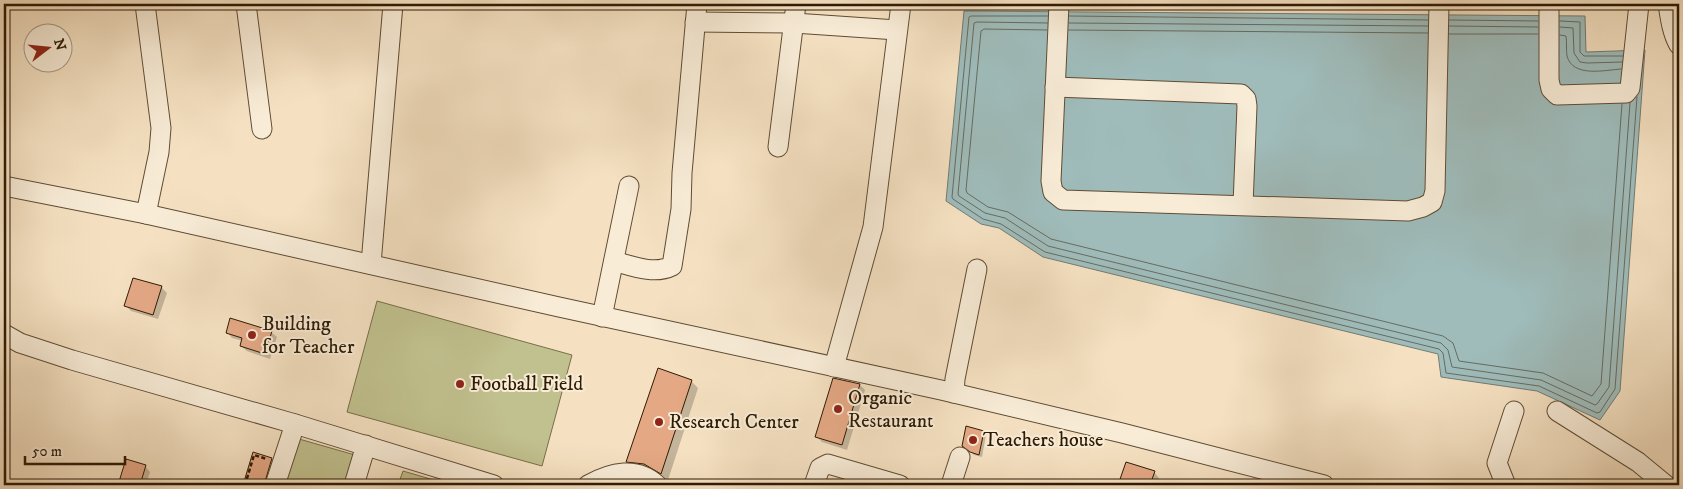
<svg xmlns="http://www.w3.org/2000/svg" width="1683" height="489" viewBox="0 0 1683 489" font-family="'IM FELL DW Pica',serif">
	<rect width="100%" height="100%" fill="#f5e1c2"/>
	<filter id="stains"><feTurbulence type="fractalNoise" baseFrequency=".004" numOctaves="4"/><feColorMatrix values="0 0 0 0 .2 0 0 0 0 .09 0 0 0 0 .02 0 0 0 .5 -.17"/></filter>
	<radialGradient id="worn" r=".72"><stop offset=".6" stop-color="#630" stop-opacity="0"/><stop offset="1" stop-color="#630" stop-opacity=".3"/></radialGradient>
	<!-- green -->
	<g fill="#c1c18f" stroke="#786e4a">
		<polygon points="377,301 572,355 542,466 347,412"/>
		<polygon points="299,439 355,455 345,485 285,485"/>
		<polygon points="403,471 451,485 398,485"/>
	</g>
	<!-- water -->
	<polygon fill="#9fbcbb" stroke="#727c72" points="964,11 1585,16 1586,52 1645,50 1620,391 1600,420 1537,391 1441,377 1438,354 1043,257 999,228 981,224 946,201"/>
	<!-- shadow -->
	<g fill="#0003">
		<polygon points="161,287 167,293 158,319 131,311 126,306"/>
		<polygon points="227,332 271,332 277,337 270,359 247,351 241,346 243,341 232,338"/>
		<polygon points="834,380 860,385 865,390 847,450 822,442 816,436"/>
		<polygon points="691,381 698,388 668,480 652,471 635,469 628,461"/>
		<polygon points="983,432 986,435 982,457 974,455 967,449"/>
		<polygon points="254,454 271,459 278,466 272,485 245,485"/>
		<polygon points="126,461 145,466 150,472 146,485 119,485"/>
		<polygon points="1127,463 1154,472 1159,478 1157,485 1120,485"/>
	</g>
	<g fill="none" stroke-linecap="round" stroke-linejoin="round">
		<!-- shore -->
		<g stroke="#666c60" stroke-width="1">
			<polyline points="1048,16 971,16 969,17 952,197 953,199 983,219 1001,224 1045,252 1439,349 1443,353 1446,373 1539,386 1597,413 1600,412 1615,389 1637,97"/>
			<polyline points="1069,16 1428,20"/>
			<polyline points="1449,20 1538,21"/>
			<polyline points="1560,21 1580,22 1580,52 1584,56 1623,56"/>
			<polyline points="1048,23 977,22 974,23 958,194 959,196 985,213 1005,218 1048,246 1441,343 1448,350 1452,367 1541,380 1595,405 1597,404 1609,387 1630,103"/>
			<polyline points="1069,23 1428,26"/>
			<polyline points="1449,26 1538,27"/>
			<polyline points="1560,27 1573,28 1574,53 1580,62 1587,63 1622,62"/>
			<polyline points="1047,30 984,29 981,31 966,190 967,193 988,207 1008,212 1051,239 1443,336 1453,343 1459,361 1543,373 1592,396 1601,384 1622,104"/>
			<polyline points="1068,30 1428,33"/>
			<polyline points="1449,34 1538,34"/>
			<path d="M1560,35l6,1c1,6 0,14 1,20 6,22 38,14 54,13"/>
		</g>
	</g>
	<!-- building -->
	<g fill="#e4a885" stroke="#2e1b04">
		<polygon points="133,278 162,286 153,315 124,306"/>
		<polygon points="230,318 272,331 265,354 240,346 242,338 226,333"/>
		<polygon points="658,368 692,380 661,474 644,464 626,462"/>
		<polygon points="833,378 860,384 842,445 815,437"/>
		<polygon points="966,426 984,431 979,455 970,452 962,446"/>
		<polygon points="253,452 272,458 264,485 243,485"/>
		<polygon points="126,459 146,465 140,485 118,485"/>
		<polygon points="1126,462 1155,471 1150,485 1118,485"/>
	</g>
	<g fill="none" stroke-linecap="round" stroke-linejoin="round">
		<defs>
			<g id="minor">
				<polyline points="145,4 161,128 159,152 146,214"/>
				<polyline points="246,4 262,129"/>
				<polyline points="1059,4 1051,181 1053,192 1063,200 1408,211 1423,207 1432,202 1435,191 1439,4"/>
				<polyline points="1549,4 1549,80 1551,89 1557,95 1626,93 1630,88 1639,4"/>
				<path d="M1668,4c2,13 4,29 11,41"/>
				<polyline points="695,22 794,23 897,30"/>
				<polyline points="1055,87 1241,94 1246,99 1247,106 1243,205"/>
				<polyline points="778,147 796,4"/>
				<polyline points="4,186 146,214 559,307 941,390 1122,433 1324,485"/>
				<path d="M614,261c18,5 40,14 58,5l9,-57 1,-36 15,-169"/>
				<polyline points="371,264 393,4"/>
				<polyline points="602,317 629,186"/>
				<polyline points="4,334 20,343 72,360 295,424 494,485"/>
				<polyline points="834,367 873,227 901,4"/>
				<polyline points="954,393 955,379 977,269"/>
				<polyline points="1557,411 1638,462 1666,485"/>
				<polyline points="275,485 295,424"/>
				<polyline points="354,485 366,445"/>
				<path d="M588,485c23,-13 49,-19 69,0"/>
				<polyline points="814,485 820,468 828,464 900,485"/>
				<polyline points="951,485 960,457"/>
				<polyline points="1504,485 1505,483 1497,463 1514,411"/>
			</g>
		</defs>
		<!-- minor casing -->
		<use href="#minor" stroke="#604c34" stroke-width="21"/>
		<!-- path -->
		<polyline stroke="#2e1b04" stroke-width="2.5" stroke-dasharray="4 2.5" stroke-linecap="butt" points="245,485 254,455 267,459"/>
		<!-- minor -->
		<use href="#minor" stroke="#f8ecd7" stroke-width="19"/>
	</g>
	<!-- markers -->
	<g fill="#8f2418" stroke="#f8ecd7" stroke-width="2">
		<circle cx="252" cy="335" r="5"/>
		<circle cx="460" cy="384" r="5"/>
		<circle cx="838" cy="409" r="5"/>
		<circle cx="659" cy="422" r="5"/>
		<circle cx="973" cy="440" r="5"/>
	</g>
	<g text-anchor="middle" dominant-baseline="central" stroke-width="4" stroke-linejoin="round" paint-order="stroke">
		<!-- poi labels -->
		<g font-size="20" fill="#2e1b04" stroke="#f8ecd7" text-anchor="start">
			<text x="262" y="324">Building<tspan x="262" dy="23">for Teacher</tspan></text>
			<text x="470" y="384">Football Field</text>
			<text x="848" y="398">Organic<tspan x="848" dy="23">Restaurant</tspan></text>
			<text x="669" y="422">Research Center</text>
			<text x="983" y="440">Teachers house</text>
		</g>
	</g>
	<!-- margin -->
	<rect width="1683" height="489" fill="none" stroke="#f5e1c2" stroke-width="20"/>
	<rect x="5" y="5" width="1673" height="479" fill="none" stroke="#2e1b04" stroke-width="2.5"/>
	<rect x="10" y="10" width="1663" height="469" fill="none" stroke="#2e1b04"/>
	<!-- north arrow -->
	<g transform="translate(48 48) rotate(74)"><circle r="24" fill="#f8ecd7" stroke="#a79883"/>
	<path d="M0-4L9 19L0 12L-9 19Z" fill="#8f2418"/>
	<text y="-8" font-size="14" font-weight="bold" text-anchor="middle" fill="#2e1b04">N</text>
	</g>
	<!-- scale -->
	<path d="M25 456v8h100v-8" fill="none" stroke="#2e1b04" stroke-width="2.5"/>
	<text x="32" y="456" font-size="15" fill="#2e1b04" stroke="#f8ecd7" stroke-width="4" paint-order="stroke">50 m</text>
	<rect width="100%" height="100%" filter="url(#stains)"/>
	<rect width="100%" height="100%" fill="url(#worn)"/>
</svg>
